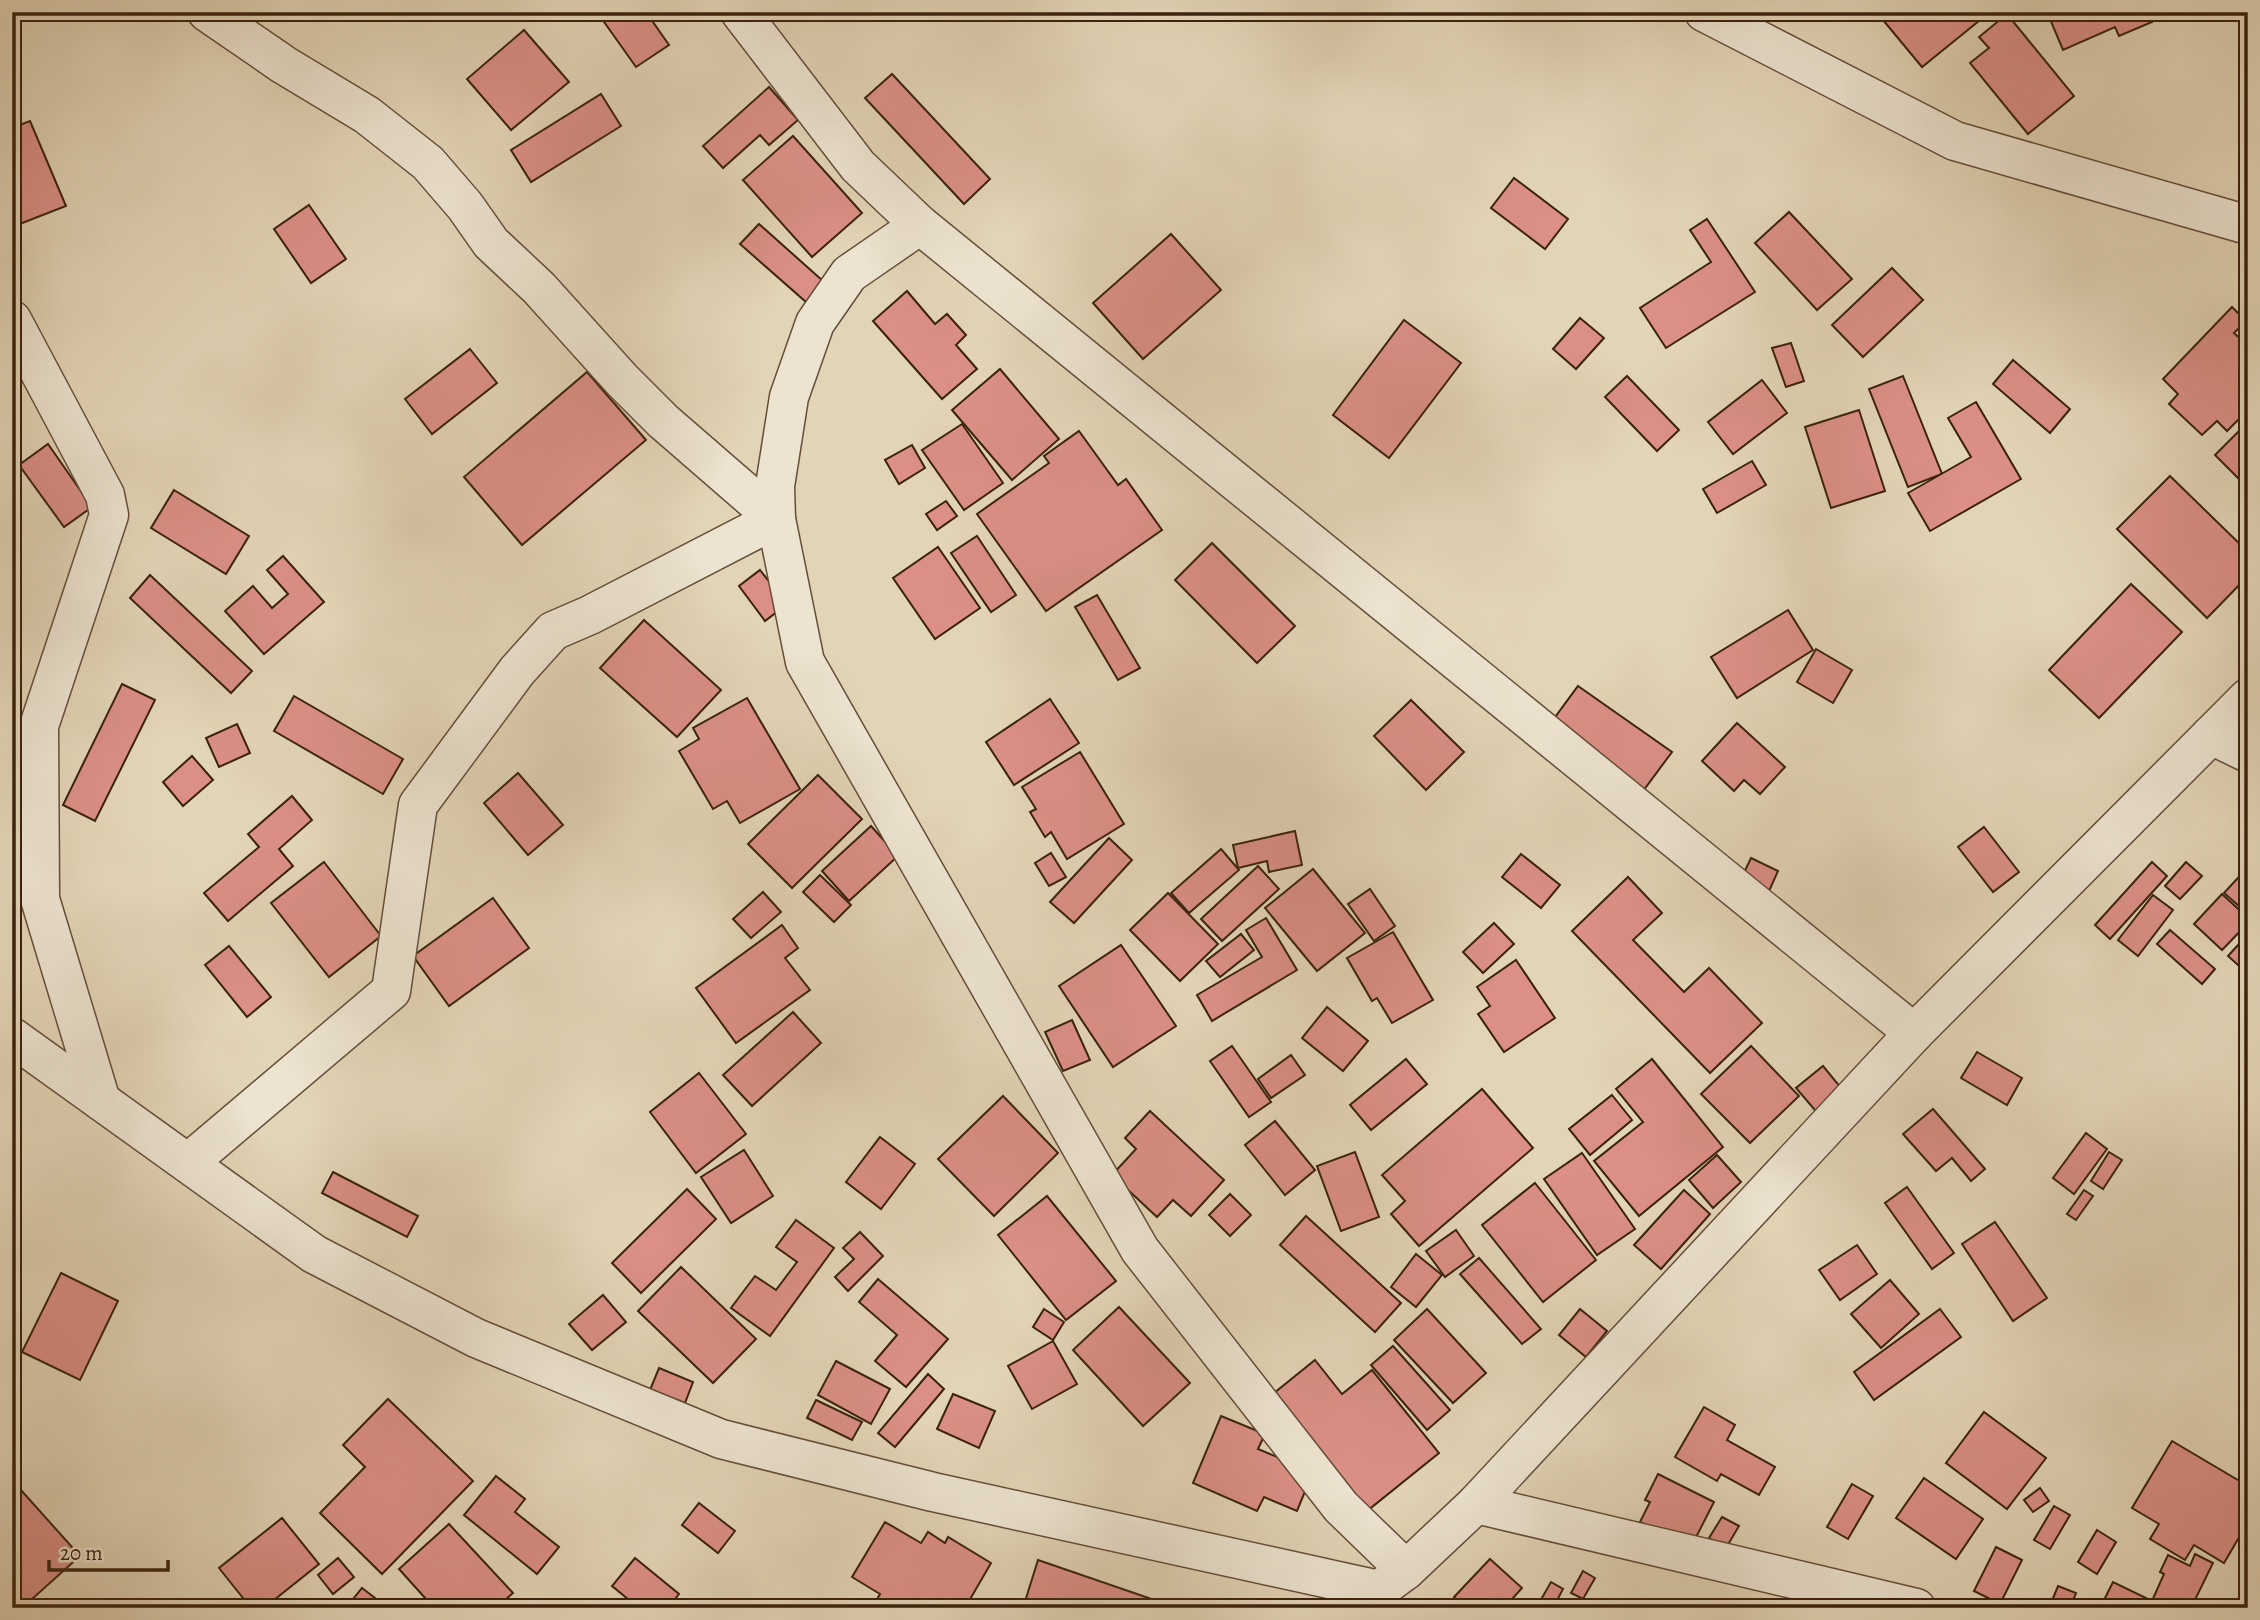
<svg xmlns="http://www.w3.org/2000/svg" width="2260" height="1620" viewBox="0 0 2260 1620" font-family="Alegreya,serif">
	<rect width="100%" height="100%" fill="#e2d4b6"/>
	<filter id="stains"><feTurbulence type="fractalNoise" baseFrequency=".00286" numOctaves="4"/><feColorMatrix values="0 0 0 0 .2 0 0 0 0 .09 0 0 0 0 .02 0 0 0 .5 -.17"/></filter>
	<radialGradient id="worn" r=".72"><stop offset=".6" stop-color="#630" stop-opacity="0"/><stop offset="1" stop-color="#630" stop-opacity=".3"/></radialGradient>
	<!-- building -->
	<g fill="#db8f86" stroke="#3b220e" stroke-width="2">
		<polygon points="597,12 646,12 669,45 636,67"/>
		<polygon points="1880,12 1990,12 1922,67 1878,14"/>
		<polygon points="2047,12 2148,12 2152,22 2119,36 2115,27 2063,50"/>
		<polygon points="2007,14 2074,96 2028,134 1970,63 1989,48 1979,37"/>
		<polygon points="524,30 569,82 511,130 467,79"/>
		<polygon points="892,74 990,179 964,204 865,98"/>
		<polygon points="769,87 798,120 769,145 760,135 723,168 703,146"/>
		<polygon points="601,94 621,126 531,182 511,150"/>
		<polygon points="30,121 66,206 12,227 12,128"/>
		<polygon points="793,136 862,213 812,257 743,180"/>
		<polygon points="1514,178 1568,219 1545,249 1491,208"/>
		<polygon points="309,205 346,259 311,283 274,229"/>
		<polygon points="1789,212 1852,279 1817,310 1755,243"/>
		<polygon points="1707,219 1755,292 1666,348 1640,308 1711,262 1690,230"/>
		<polygon points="759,224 832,289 814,309 740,244"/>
		<polygon points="1171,234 1221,290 1143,359 1093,303"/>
		<polygon points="1892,268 1923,300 1863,357 1832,325"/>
		<polygon points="907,291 935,324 947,314 966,335 956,345 977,369 942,399 873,321"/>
		<polygon points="2232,307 2246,321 2234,333 2248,346 2248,410 2227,431 2217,421 2202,435 2169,404 2178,394 2163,379"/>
		<polygon points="1580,318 1604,338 1576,369 1553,349"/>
		<polygon points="1404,320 1461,363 1389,458 1333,415"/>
		<polygon points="1791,343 1804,381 1786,387 1772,348"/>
		<polygon points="470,349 497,383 432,434 405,399"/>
		<polygon points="2013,360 2070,409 2050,433 1993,384"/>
		<polygon points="1000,369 1059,439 1012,480 952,410"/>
		<polygon points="587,372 646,440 522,545 464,477"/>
		<polygon points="1627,376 1679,430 1657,451 1605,397"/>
		<polygon points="1903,376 1942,474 1908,487 1869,389"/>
		<polygon points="1762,380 1787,413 1733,454 1708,422"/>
		<polygon points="1976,402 2021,479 1930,531 1908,493 1971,457 1948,418"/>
		<polygon points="1859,410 1885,491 1831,508 1805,427"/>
		<polygon points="2248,422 2248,488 2215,455"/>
		<polygon points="962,424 1003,483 964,510 922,450"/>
		<polygon points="1079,431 1118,485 1126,479 1162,530 1046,611 977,514 1049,463 1044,456"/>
		<polygon points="48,444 92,507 64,527 19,465"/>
		<polygon points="912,445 925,468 899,484 885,460"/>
		<polygon points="1752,461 1766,485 1717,513 1703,489"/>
		<polygon points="2170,476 2248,552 2248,576 2207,618 2117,529"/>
		<polygon points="174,490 249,536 226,574 151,528"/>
		<polygon points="946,501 957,516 937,530 926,514"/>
		<polygon points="977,536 1016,595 991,612 951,553"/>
		<polygon points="1212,543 1295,626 1257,663 1175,580"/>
		<polygon points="938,547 980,608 935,639 893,578"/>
		<polygon points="283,556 324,602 264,654 225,611 253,586 272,608 288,594 267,570"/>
		<polygon points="760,570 787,604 765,621 739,586"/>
		<polygon points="150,575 252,671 231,693 130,598"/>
		<polygon points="2131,584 2182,632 2099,718 2049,670"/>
		<polygon points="1097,595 1140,668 1118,680 1075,607"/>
		<polygon points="1788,610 1813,650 1737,698 1711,657"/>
		<polygon points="644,620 721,690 677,737 600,668"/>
		<polygon points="1816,649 1852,670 1833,703 1797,682"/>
		<polygon points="122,684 155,700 95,821 63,805"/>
		<polygon points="1578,686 1672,752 1643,791 1550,724"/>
		<polygon points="294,696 403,759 383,794 274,731"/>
		<polygon points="747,698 800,789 740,823 727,801 713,809 679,751 699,739 693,728"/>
		<polygon points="1050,699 1079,743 1014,785 986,742"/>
		<polygon points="1411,700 1464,752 1426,790 1374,736"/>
		<polygon points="1737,723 1785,767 1760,794 1744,780 1734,791 1702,761"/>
		<polygon points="237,724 250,753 219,767 206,738"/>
		<polygon points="1080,752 1124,824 1067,859 1051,832 1045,837 1030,812 1036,809 1022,787"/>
		<polygon points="192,756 213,780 183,806 163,782"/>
		<polygon points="12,760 24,770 12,784"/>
		<polygon points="518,773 563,825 528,855 484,803"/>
		<polygon points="818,775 862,819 792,888 748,844"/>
		<polygon points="292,796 312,820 279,849 293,866 228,921 204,893 259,847 248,834"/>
		<polygon points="871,826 898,856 849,901 822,871"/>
		<polygon points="1984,827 2019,872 1993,892 1958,847"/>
		<polygon points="1295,831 1302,865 1269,872 1267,861 1238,868 1233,845"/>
		<polygon points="1109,838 1132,860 1074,923 1050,902"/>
		<polygon points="1221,849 1239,870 1189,913 1171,893"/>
		<polygon points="1051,853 1066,877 1049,886 1035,863"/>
		<polygon points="1521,854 1560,885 1541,908 1502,877"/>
		<polygon points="1751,858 1778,871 1766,898 1738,885"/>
		<polygon points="324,862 381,936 329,977 271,903"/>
		<polygon points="2152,862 2167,876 2110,939 2095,925"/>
		<polygon points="2186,862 2202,876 2180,899 2165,886"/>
		<polygon points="1258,866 1279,889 1222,941 1201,919"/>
		<polygon points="2248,867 2248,914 2224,893"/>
		<polygon points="1313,869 1365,933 1317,971 1265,908"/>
		<polygon points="820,875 851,905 834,922 803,892"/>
		<polygon points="1628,877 1662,913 1633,940 1684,992 1709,968 1762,1023 1710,1073 1572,931"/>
		<polygon points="1370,889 1395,926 1374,941 1348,904"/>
		<polygon points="763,892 781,912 751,938 733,919"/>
		<polygon points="1168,893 1218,944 1180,981 1130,930"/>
		<polygon points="2222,894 2248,918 2248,923 2222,950 2194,924"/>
		<polygon points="2153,895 2173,910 2138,956 2118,940"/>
		<polygon points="493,898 529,948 449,1006 413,956"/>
		<polygon points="1266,918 1297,970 1212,1021 1197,995 1262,957 1246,930"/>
		<polygon points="1494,923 1514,944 1483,973 1463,952"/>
		<polygon points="782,925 798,948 785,958 810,990 736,1043 696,988"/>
		<polygon points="2170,930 2215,969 2202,984 2157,944"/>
		<polygon points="1393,932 1433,1000 1392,1023 1377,998 1372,1001 1347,958"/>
		<polygon points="1241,934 1254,950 1220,977 1206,961"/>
		<polygon points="2248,934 2248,974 2228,956"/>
		<polygon points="1121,945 1176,1026 1113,1067 1059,986"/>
		<polygon points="229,946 271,997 247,1017 205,965"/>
		<polygon points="1516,960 1555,1018 1504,1052 1478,1014 1490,1006 1477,987"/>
		<polygon points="1327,1007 1368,1041 1343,1071 1302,1038"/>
		<polygon points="793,1012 821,1043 752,1106 723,1075"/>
		<polygon points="1072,1020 1090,1060 1063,1071 1045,1032"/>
		<polygon points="1232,1046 1271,1102 1249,1117 1210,1061"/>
		<polygon points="1751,1046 1799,1096 1750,1143 1701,1094"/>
		<polygon points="1977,1052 2022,1078 2007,1105 1961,1078"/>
		<polygon points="1291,1055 1305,1075 1271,1098 1258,1079"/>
		<polygon points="1406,1059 1427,1084 1371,1130 1350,1105"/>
		<polygon points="1652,1059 1723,1147 1639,1216 1594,1161 1643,1122 1616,1089"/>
		<polygon points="1823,1066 1846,1094 1820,1116 1796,1088"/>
		<polygon points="699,1073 746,1134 696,1173 650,1112"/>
		<polygon points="1482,1089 1533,1148 1419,1246 1391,1214 1405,1201 1382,1175"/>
		<polygon points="1612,1095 1632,1120 1590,1155 1569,1129"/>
		<polygon points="1003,1096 1058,1153 994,1216 938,1159"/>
		<polygon points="1933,1109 1985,1169 1971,1181 1952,1158 1936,1171 1903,1134"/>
		<polygon points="1150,1111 1224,1180 1191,1216 1173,1200 1157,1217 1112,1175 1136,1149 1125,1138"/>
		<polygon points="1275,1121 1315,1170 1285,1195 1245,1145"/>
		<polygon points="2086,1133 2107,1149 2074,1194 2053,1178"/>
		<polygon points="880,1137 915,1164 881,1209 846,1182"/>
		<polygon points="744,1150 773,1196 731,1223 701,1177"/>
		<polygon points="1355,1152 1379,1217 1341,1231 1317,1166"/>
		<polygon points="2109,1152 2122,1160 2103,1189 2091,1181"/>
		<polygon points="1582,1153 1635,1229 1597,1255 1544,1179"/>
		<polygon points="1717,1155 1741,1182 1713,1208 1689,1180"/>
		<polygon points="333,1172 418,1216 407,1237 322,1193"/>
		<polygon points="1535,1183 1596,1260 1543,1302 1482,1225"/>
		<polygon points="1907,1187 1954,1253 1932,1269 1885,1203"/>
		<polygon points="687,1189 716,1219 641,1293 612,1263"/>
		<polygon points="1684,1190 1710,1214 1661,1269 1634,1245"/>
		<polygon points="2084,1190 2093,1196 2076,1220 2067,1214"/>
		<polygon points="1230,1194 1251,1215 1230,1236 1209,1215"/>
		<polygon points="1047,1196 1116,1281 1066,1320 998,1235"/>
		<polygon points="1306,1216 1401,1303 1375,1332 1280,1245"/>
		<polygon points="796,1220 834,1248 770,1336 731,1308 755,1276 776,1290 797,1262 776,1247"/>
		<polygon points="1995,1222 2047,1298 2013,1321 1962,1244"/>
		<polygon points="1456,1230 1474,1256 1445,1277 1426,1251"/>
		<polygon points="860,1232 883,1256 848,1291 835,1277 854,1259 843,1248"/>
		<polygon points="1857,1245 1877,1274 1840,1300 1819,1270"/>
		<polygon points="1416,1254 1442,1275 1416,1307 1391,1287"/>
		<polygon points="1479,1258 1541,1329 1522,1344 1460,1274"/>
		<polygon points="681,1267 756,1339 713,1383 638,1311"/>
		<polygon points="61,1273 118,1301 80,1380 22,1352"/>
		<polygon points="878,1279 948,1339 906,1387 875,1361 897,1335 859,1302"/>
		<polygon points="1890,1280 1919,1314 1881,1348 1851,1314"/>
		<polygon points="603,1295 626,1322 592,1350 569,1324"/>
		<polygon points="1119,1307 1190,1383 1143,1426 1073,1350"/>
		<polygon points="1044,1309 1064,1322 1053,1340 1033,1327"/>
		<polygon points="1427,1309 1486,1373 1453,1403 1394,1340"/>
		<polygon points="1580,1309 1607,1331 1586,1357 1559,1335"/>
		<polygon points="1940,1309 1961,1337 1874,1400 1854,1372"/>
		<polygon points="1053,1341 1077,1384 1032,1409 1008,1366"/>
		<polygon points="1393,1346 1450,1410 1427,1430 1371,1365"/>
		<polygon points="1315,1360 1342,1394 1372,1370 1439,1453 1362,1515 1264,1401"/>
		<polygon points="836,1361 890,1389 871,1424 818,1395"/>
		<polygon points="659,1368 693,1382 685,1403 650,1390"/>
		<polygon points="928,1374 944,1389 895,1447 878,1433"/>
		<polygon points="953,1394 995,1411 979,1448 937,1429"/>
		<polygon points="388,1399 473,1481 382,1574 320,1513 365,1467 343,1445"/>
		<polygon points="816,1400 862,1422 852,1440 807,1418"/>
		<polygon points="1704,1407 1735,1425 1727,1440 1775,1467 1759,1495 1721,1474 1717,1481 1675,1457"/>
		<polygon points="1984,1412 2046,1458 2007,1509 1946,1463"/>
		<polygon points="1221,1416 1265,1434 1258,1449 1313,1472 1297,1511 1264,1497 1257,1511 1193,1483"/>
		<polygon points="2172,1441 2248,1486 2248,1522 2224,1563 2194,1545 2185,1560 2150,1539 2159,1524 2132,1508"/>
		<polygon points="1658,1474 1714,1502 1691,1547 1640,1522 1650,1502 1645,1500"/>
		<polygon points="496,1476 525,1499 515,1512 559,1547 537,1574 464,1515"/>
		<polygon points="1924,1478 1983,1519 1956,1559 1896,1518"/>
		<polygon points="1852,1484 1873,1496 1848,1539 1827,1527"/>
		<polygon points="2040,1488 2049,1501 2033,1512 2024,1500"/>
		<polygon points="20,1489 80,1556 22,1608 12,1608 12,1495"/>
		<polygon points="699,1503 735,1531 718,1553 682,1525"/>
		<polygon points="2054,1506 2070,1515 2050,1549 2034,1540"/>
		<polygon points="1722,1517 1739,1526 1726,1548 1709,1538"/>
		<polygon points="282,1518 319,1564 264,1608 251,1608 219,1568"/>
		<polygon points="885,1522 921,1543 928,1532 945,1543 948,1537 991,1563 965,1608 872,1608 880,1594 852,1577"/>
		<polygon points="449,1524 513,1593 496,1608 434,1608 399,1569"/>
		<polygon points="2097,1530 2116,1542 2097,1574 2078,1562"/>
		<polygon points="1996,1547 2022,1560 2000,1604 1974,1591"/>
		<polygon points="2195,1554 2213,1563 2191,1608 2100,1608 2113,1582 2152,1601 2164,1574 2160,1572 2168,1555 2190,1566"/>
		<polygon points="338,1558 354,1577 333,1594 318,1575"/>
		<polygon points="635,1558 679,1594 668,1608 639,1608 612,1586"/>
		<polygon points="1490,1559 1522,1588 1504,1608 1466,1608 1454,1597"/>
		<polygon points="1038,1560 1172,1606 1172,1608 1023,1608"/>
		<polygon points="1583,1571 1595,1578 1583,1599 1571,1593"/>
		<polygon points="1551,1582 1563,1589 1553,1608 1549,1608 1539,1603"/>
		<polygon points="2058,1586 2076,1593 2070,1608 2049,1608"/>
		<polygon points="362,1588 388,1608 346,1608"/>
	</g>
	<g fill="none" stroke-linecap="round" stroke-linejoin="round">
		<defs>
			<g id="minor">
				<polyline points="1704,12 1955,141 2248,225"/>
				<polyline points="920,225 849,274 815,323 789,397 775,486 776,519 805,662 1140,1250 1341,1507 1406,1570"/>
				<polyline points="12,320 105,495 109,515 39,726 40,899 101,1101"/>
				<polyline points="2211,735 2248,753"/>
				<polyline points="188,1163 391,991 418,805 517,671 553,631 590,615 776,519 663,421 622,380 539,288 491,243 465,206 428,163 367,115 284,65 207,12"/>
			</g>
			<g id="tertiary">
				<polyline points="740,12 858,166 920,225 1914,1033"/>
				<polyline points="12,1037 314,1254 476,1338 721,1439 933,1492 1379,1590"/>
				<polyline points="1476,1504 1916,1608"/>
				<polyline points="1362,1606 1379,1590 1406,1570 1476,1504 1914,1033 2248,698"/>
			</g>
		</defs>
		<!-- minor casing -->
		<use href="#minor" stroke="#654e38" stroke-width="41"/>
		<!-- tertiary casing -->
		<use href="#tertiary" stroke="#654e38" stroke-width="41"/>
		<!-- minor -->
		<use href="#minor" stroke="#ece3d0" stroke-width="38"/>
		<!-- tertiary -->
		<use href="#tertiary" stroke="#ece3d0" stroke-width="38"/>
	</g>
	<!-- margin -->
	<rect width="2260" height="1620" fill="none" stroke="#e2d4b6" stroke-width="42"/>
	<rect x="14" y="14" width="2232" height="1592" fill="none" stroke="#3b220e" stroke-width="3.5"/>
	<rect x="21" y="21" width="2218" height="1578" fill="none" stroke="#3b220e" stroke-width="2"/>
	<!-- scale -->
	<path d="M49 1560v10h119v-10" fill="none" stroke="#3b220e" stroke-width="3.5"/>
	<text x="60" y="1560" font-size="21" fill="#3b220e" stroke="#ece3d0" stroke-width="5" paint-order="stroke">20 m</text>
	<rect width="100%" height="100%" filter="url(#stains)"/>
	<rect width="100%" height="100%" fill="url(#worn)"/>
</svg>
